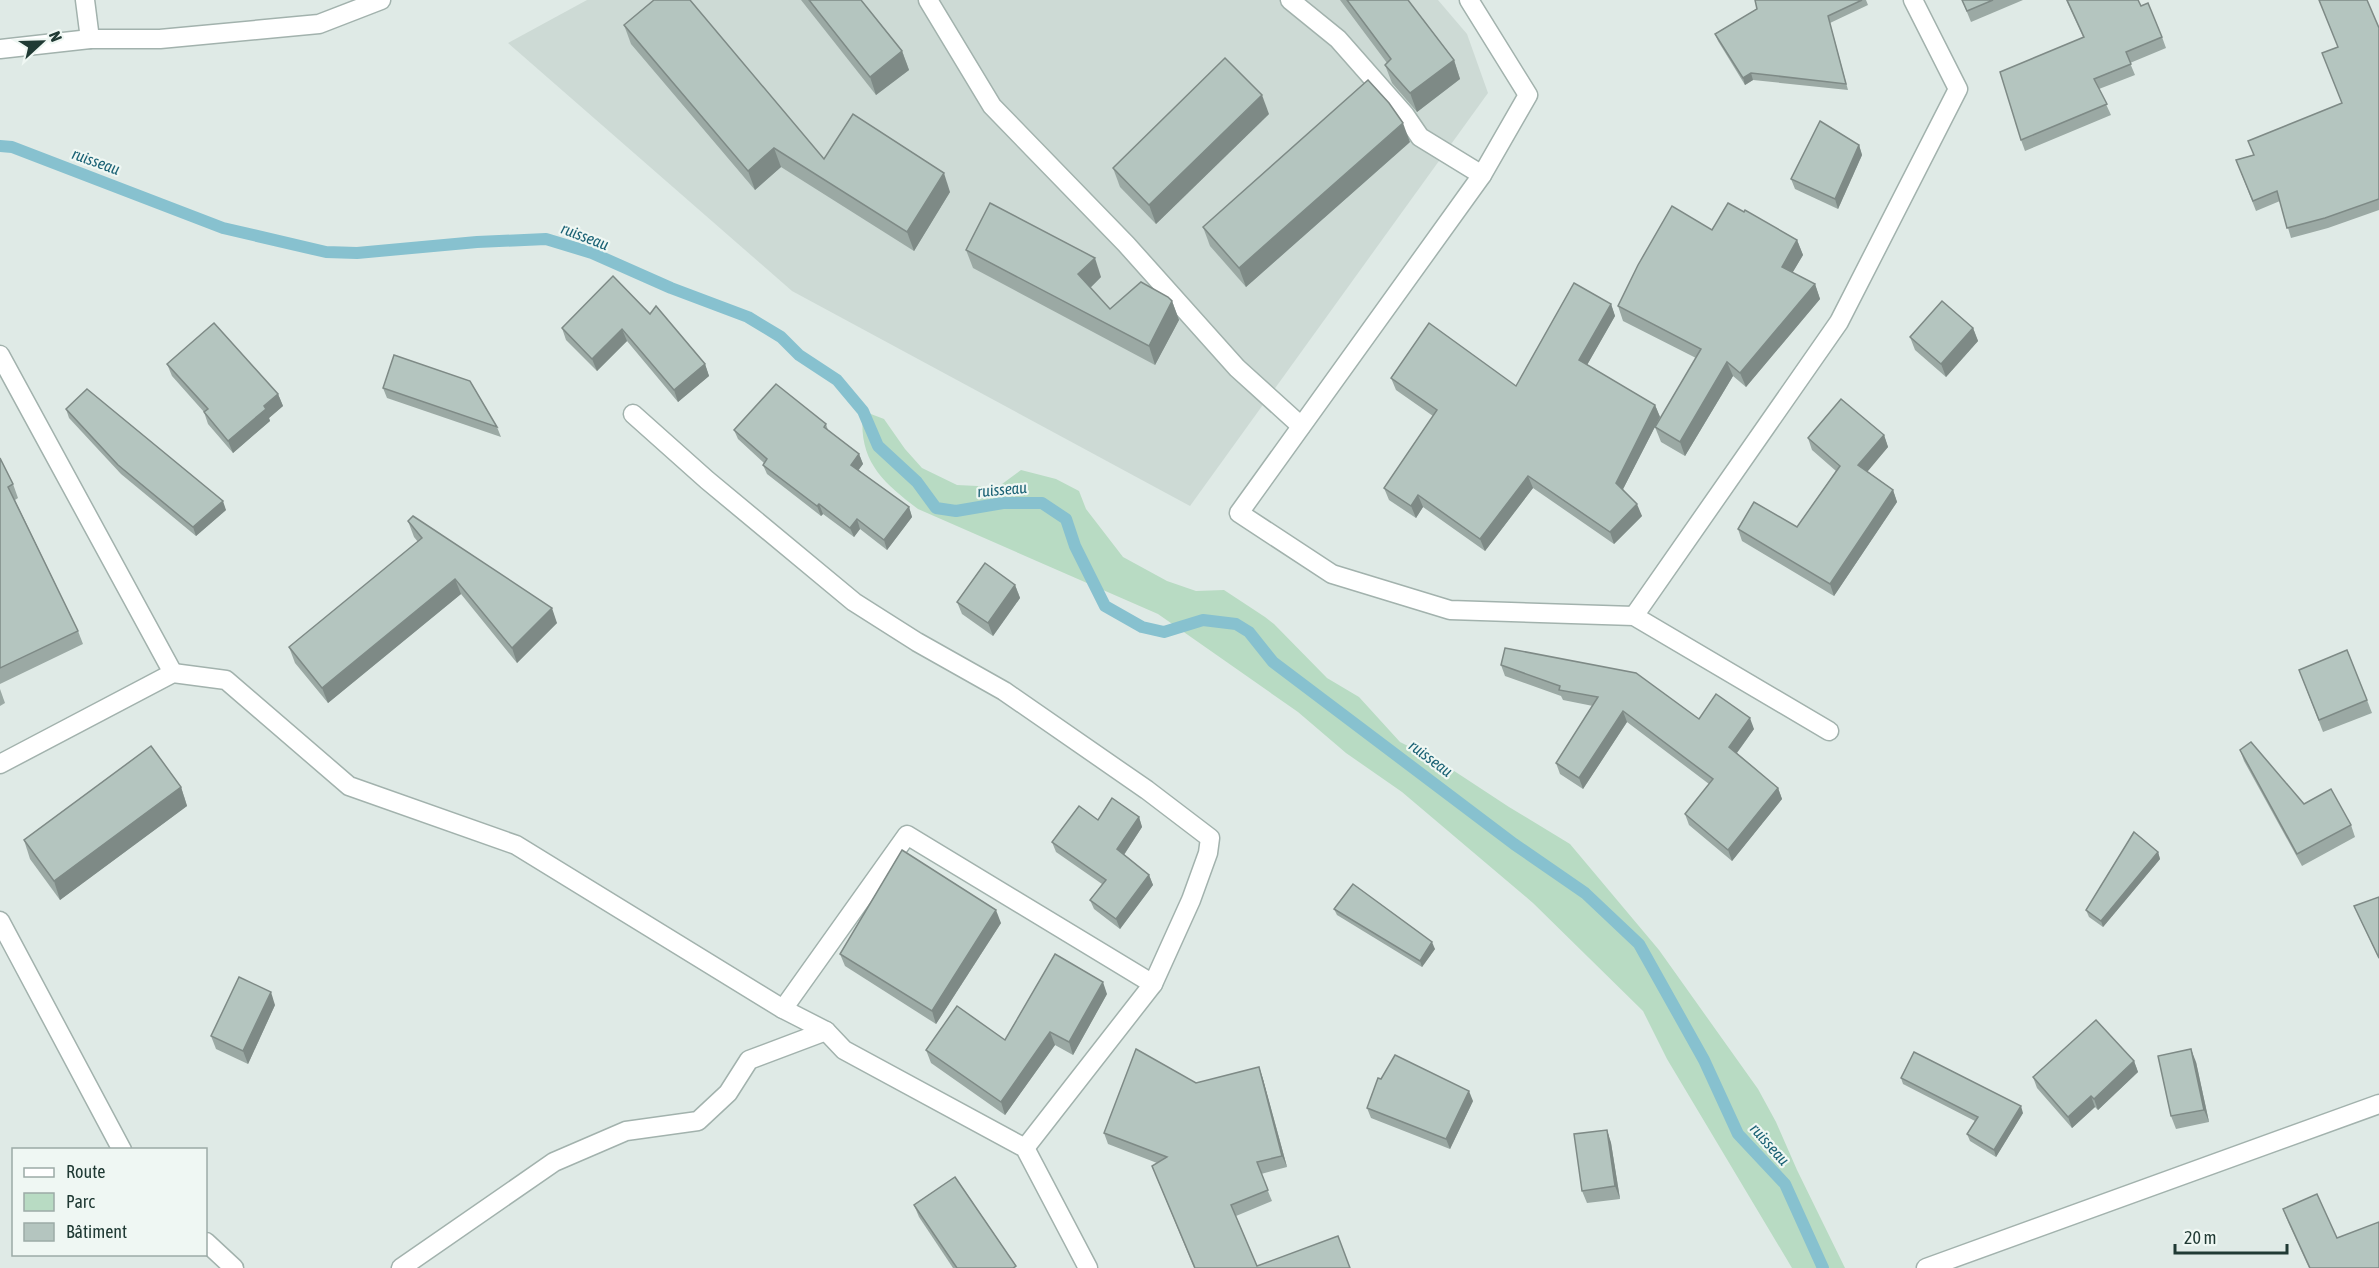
<svg xmlns="http://www.w3.org/2000/svg" width="2379" height="1268" viewBox="0 0 2379 1268" font-family="'Asap Condensed',sans-serif">
	<rect width="100%" height="100%" fill="#dfeae6"/>
	<!-- built -->
	<polygon fill="#cddad5" points="587,0 1438,0 1467,34 1488,93 1190,506 792,291 508,43"/>
	<!-- green -->
	<path fill="#b8dbc3" d="M863,411l21,8 21,30 17,19 35,17 41,2 23,-17 35,9 23,12 7,18 37,48 44,24 29,10 28,-1 41,27 9,7 53,54 32,19 41,45 42,21 67,44 61,37 89,106 99,139 18,33 21,48 48,98h-53l-125,-209 -24,-48 -110,-108 -131,-111 -56,-39 -48,-41 -140,-98 -240,-105c-37,-28 -60,-49 -55,-98z"/>
	<g fill="none" stroke-linecap="round" stroke-linejoin="round">
		<!-- stream -->
		<polyline stroke="#87c1cf" stroke-width="12" points="0,146 12,147 223,228 326,252 357,253 477,242 546,239 592,253 671,288 748,317 781,337 799,355 837,380 863,411 878,446 917,482 936,508 956,511 1003,503 1042,503 1066,519 1075,546 1105,606 1142,627 1164,632 1203,620 1236,624 1249,632 1273,662 1514,844 1585,893 1639,944 1704,1060 1738,1134 1785,1184 1823,1268"/>
		<defs>
			<g id="lane">
				<polyline points="928,0 992,106 1126,244 1237,368 1301,426"/>
				<polyline points="1290,0 1338,39 1405,115 1420,137 1482,175"/>
			</g>
			<g id="street">
				<polyline points="85,0 90,39"/>
				<polyline points="1469,0 1528,95 1482,175 1239,513 1332,574 1450,610 1634,616 1829,731"/>
				<polyline points="0,49 90,39 160,39 319,24 381,0"/>
				<polyline points="0,355 173,673"/>
				<polyline points="633,414 707,480 854,602 917,642 1004,691 1147,790 1210,838 1208,853 1191,900 1153,984 1025,1148"/>
				<polyline points="1634,616 1839,322 1958,89 1913,0"/>
				<polyline points="0,764 173,673 226,680 349,786 516,845 783,1009 826,1031 844,1050 1025,1148 1088,1268"/>
				<polyline points="0,921 122,1150"/>
				<polyline points="783,1009 907,835 1153,984"/>
				<polyline points="206,1242 234,1268"/>
				<polyline points="401,1268 554,1162 626,1131 698,1121 728,1093 749,1060 826,1031"/>
				<polyline points="1926,1268 2379,1104"/>
			</g>
		</defs>
		<!-- lane casing -->
		<use href="#lane" stroke="#a2b2ad" stroke-width="21"/>
		<!-- street casing -->
		<use href="#street" stroke="#a2b2ad" stroke-width="21"/>
		<!-- lane -->
		<use href="#lane" stroke="#fff" stroke-width="18"/>
		<!-- street -->
		<use href="#street" stroke="#fff" stroke-width="18"/>
	</g>
	<!-- wall -->
	<g fill="#9ba9a4">
		<polygon points="801,0 861,0 902,51 909,70 876,95"/>
		<polygon points="1340,0 1408,0 1454,60 1460,79 1417,112 1392,83 1385,65 1387,63"/>
		<polygon points="1755,0 1866,0 1868,5 1830,23 1848,90 1753,80 1745,85 1718,41 1715,34 1757,9"/>
		<polygon points="1962,0 2023,0 1971,22"/>
		<polygon points="2066,0 2138,0 2141,6 2162,37 2166,48 2130,63 2135,75 2099,89 2111,115 2025,151 2021,140 2083,37"/>
		<polygon points="624,25 824,159 950,192 914,251 781,167 755,190 631,44"/>
		<polygon points="2379,28 2379,210 2328,228 2291,238 2280,201 2256,211 2236,160 2253,155 2342,104 2337,47"/>
		<polygon points="1269,114 1156,224 1120,187 1113,168"/>
		<polygon points="1410,142 1246,287 1210,246 1203,227"/>
		<polygon points="1859,145 1862,155 1838,209 1795,189 1791,179"/>
		<polygon points="1797,240 1803,255 1792,273 1815,284 1820,299 1746,387 1733,376 1685,456 1661,442 1655,427 1696,358 1623,321 1618,306"/>
		<polygon points="966,250 1101,277 1090,288 1110,309 1172,301 1179,320 1155,365 973,268"/>
		<polygon points="1611,304 1615,316 1587,365 1655,405 1660,417 1623,489 1642,516 1614,544 1533,488 1485,551 1423,507 1416,518 1389,500 1384,488 1433,416 1396,390 1391,378 1516,386"/>
		<polygon points="650,314 705,364 709,376 678,402 627,341 597,371 566,340 562,328"/>
		<polygon points="1973,328 1978,341 1946,377 1915,350 1910,337"/>
		<polygon points="167,364 278,394 283,406 269,418 270,421 233,453 208,424 204,412 172,376"/>
		<polygon points="383,388 497,427 501,437 387,398"/>
		<polygon points="66,409 226,510 196,536 121,474 69,418"/>
		<polygon points="826,424 828,430 859,454 863,464 858,470 909,507 912,517 887,550 860,529 854,537 823,514 821,516 767,474 763,465 764,463 738,439 734,430"/>
		<polygon points="1884,435 1888,447 1867,471 1893,490 1897,502 1834,596 1742,541 1738,529 1797,527 1836,471 1812,450 1808,438"/>
		<polygon points="0,458 13,484 18,498 15,500 78,631 83,644 0,684"/>
		<polygon points="408,521 557,623 517,663 461,594 328,703 295,663 289,647 418,542 414,537"/>
		<polygon points="1015,585 1020,598 993,636 962,614 957,602"/>
		<polygon points="1501,665 1699,719 1754,729 1737,753 1778,788 1782,799 1732,861 1689,825 1685,814 1709,784 1627,722 1583,789 1560,774 1556,763 1593,706 1563,700 1561,696 1505,676"/>
		<polygon points="2299,670 2367,700 2372,713 2323,732"/>
		<polygon points="0,689 5,703 0,706"/>
		<polygon points="2240,750 2304,804 2351,825 2355,837 2302,866 2244,761"/>
		<polygon points="181,787 187,806 60,900 30,859 24,840"/>
		<polygon points="1139,817 1142,827 1124,855 1149,875 1153,885 1120,929 1094,909 1090,900 1102,884 1056,852 1052,842 1098,820"/>
		<polygon points="2158,852 2160,859 2103,927 2089,917 2086,910"/>
		<polygon points="2379,897 2379,959 2354,906"/>
		<polygon points="1334,909 1435,949 1422,967 1337,915"/>
		<polygon points="1001,923 936,1024 845,966 840,954"/>
		<polygon points="1107,994 1073,1055 1055,1045 1005,1115 931,1063 926,1050 1005,1040"/>
		<polygon points="275,1005 248,1064 216,1049 211,1036"/>
		<polygon points="2134,1061 2138,1072 2098,1110 2095,1107 2072,1128 2037,1088 2033,1077"/>
		<polygon points="2196,1062 2209,1122 2176,1129 2171,1116"/>
		<polygon points="1259,1067 1263,1079 1287,1167 1261,1174 1272,1201 1236,1216 1257,1266 1350,1268 1194,1268 1152,1166 1157,1163 1108,1144 1104,1133 1196,1083"/>
		<polygon points="1901,1078 2023,1113 1996,1157 1970,1141 1967,1134 1975,1121 1903,1084"/>
		<polygon points="1473,1101 1450,1149 1371,1118 1367,1108"/>
		<polygon points="1607,1130 1611,1143 1620,1199 1587,1203 1582,1191"/>
		<polygon points="914,1205 1016,1268 953,1268 919,1217"/>
		<polygon points="2283,1209 2337,1238 2379,1268 2309,1268 2288,1222"/>
	</g>
	<!-- shaded-wall -->
	<g fill="#7e8a86">
		<polygon points="902,51 909,70 876,95 870,77"/>
		<polygon points="1454,60 1460,79 1417,112 1410,93"/>
		<polygon points="1751,73 1753,80 1745,85 1743,78"/>
		<polygon points="1262,95 1269,114 1156,224 1149,205"/>
		<polygon points="1403,123 1410,142 1246,287 1239,268"/>
		<polygon points="1859,145 1862,155 1838,209 1835,199"/>
		<polygon points="774,148 781,167 755,190 748,171"/>
		<polygon points="944,173 950,192 914,251 907,232"/>
		<polygon points="1797,240 1803,255 1787,282 1782,267"/>
		<polygon points="1095,258 1101,277 1085,293 1078,274"/>
		<polygon points="1815,284 1820,299 1746,387 1740,373"/>
		<polygon points="1172,301 1179,320 1155,365 1149,346"/>
		<polygon points="1611,304 1615,316 1583,372 1579,360"/>
		<polygon points="1973,328 1978,341 1946,377 1941,364"/>
		<polygon points="622,329 627,341 597,371 592,359"/>
		<polygon points="1727,362 1733,376 1685,456 1680,442"/>
		<polygon points="705,364 709,376 678,402 674,390"/>
		<polygon points="278,394 283,406 269,418 270,421 233,453 228,441 264,406"/>
		<polygon points="1655,405 1660,417 1620,495 1616,483"/>
		<polygon points="1884,435 1888,447 1863,477 1858,465"/>
		<polygon points="859,454 863,464 855,475 851,465"/>
		<polygon points="1528,476 1533,488 1485,551 1480,539"/>
		<polygon points="1893,490 1897,502 1834,596 1830,584"/>
		<polygon points="1418,495 1423,507 1416,518 1411,506"/>
		<polygon points="223,501 226,510 196,536 193,527"/>
		<polygon points="819,504 823,514 821,516 817,506"/>
		<polygon points="1637,504 1642,516 1614,544 1610,532"/>
		<polygon points="909,507 912,517 887,550 884,540"/>
		<polygon points="857,519 860,529 854,537 850,528"/>
		<polygon points="455,579 461,594 328,703 322,688"/>
		<polygon points="1015,585 1020,598 993,636 988,623"/>
		<polygon points="552,608 557,623 517,663 512,648"/>
		<polygon points="1623,711 1627,722 1583,789 1579,778"/>
		<polygon points="1750,718 1754,729 1733,758 1729,747"/>
		<polygon points="181,787 187,806 60,900 54,881"/>
		<polygon points="1778,788 1782,799 1732,861 1728,850"/>
		<polygon points="1139,817 1142,827 1121,859 1117,849"/>
		<polygon points="2158,852 2160,859 2103,927 2101,921"/>
		<polygon points="1149,875 1153,885 1120,929 1116,919"/>
		<polygon points="996,910 1001,923 936,1024 932,1011"/>
		<polygon points="1432,942 1435,949 1422,967 1420,961"/>
		<polygon points="1103,982 1107,994 1073,1055 1069,1042"/>
		<polygon points="271,992 275,1005 248,1064 243,1051"/>
		<polygon points="1050,1032 1055,1045 1005,1115 1001,1102"/>
		<polygon points="2191,1049 2196,1062 2209,1122 2204,1110"/>
		<polygon points="2134,1061 2138,1072 2098,1110 2094,1099"/>
		<polygon points="1259,1067 1263,1079 1287,1167 1282,1156"/>
		<polygon points="1469,1091 1473,1101 1450,1149 1446,1139"/>
		<polygon points="2091,1096 2095,1107 2072,1128 2068,1117"/>
		<polygon points="2021,1106 2023,1113 1996,1157 1994,1150"/>
		<polygon points="1607,1130 1611,1143 1620,1199 1615,1186"/>
	</g>
	<!-- building -->
	<g fill="#b4c5bf" stroke="#7e8a86" stroke-width="1.5">
		<polygon points="654,0 690,0 824,159 853,114 944,173 907,232 774,148 748,171 624,25"/>
		<polygon points="809,0 861,0 902,51 870,77"/>
		<polygon points="1347,0 1408,0 1454,60 1410,93 1385,65 1391,59"/>
		<polygon points="1755,0 1862,0 1828,16 1846,84 1751,73 1743,78 1715,34 1757,9"/>
		<polygon points="1962,0 1993,0 1967,11"/>
		<polygon points="2067,0 2138,0 2141,6 2148,3 2162,37 2126,52 2131,64 2094,79 2107,104 2021,140 2000,72 2084,37"/>
		<polygon points="2319,0 2367,0 2379,28 2379,199 2325,218 2287,228 2277,191 2253,201 2236,160 2254,155 2248,141 2342,103 2322,53 2338,47"/>
		<polygon points="1225,58 1262,95 1149,205 1113,168"/>
		<polygon points="1368,80 1389,103 1403,123 1239,268 1203,227"/>
		<polygon points="1820,121 1859,145 1835,199 1791,179"/>
		<polygon points="990,203 1095,258 1078,274 1110,309 1141,282 1168,297 1172,301 1149,346 966,250"/>
		<polygon points="1728,203 1744,212 1745,210 1797,240 1782,267 1815,284 1740,373 1727,362 1680,442 1655,427 1701,349 1618,306 1638,265 1672,206 1712,230"/>
		<polygon points="613,276 650,314 656,306 705,364 674,390 622,329 592,359 562,328"/>
		<polygon points="1574,283 1611,304 1579,360 1655,405 1616,483 1637,504 1610,532 1528,476 1480,539 1418,495 1411,506 1384,488 1437,410 1391,378 1429,323 1516,386"/>
		<polygon points="1942,301 1973,328 1941,364 1910,337"/>
		<polygon points="214,323 278,394 264,406 266,409 228,441 204,412 208,409 167,364"/>
		<polygon points="394,355 470,381 497,427 383,388"/>
		<polygon points="776,384 826,424 824,427 859,454 851,465 909,507 884,540 857,519 850,528 819,504 817,506 763,465 767,459 734,430"/>
		<polygon points="87,389 223,501 193,527 118,465 66,409"/>
		<polygon points="1841,399 1884,435 1858,465 1893,490 1830,584 1738,529 1754,502 1797,527 1840,466 1808,438"/>
		<polygon points="0,458 13,484 8,487 78,631 0,668"/>
		<polygon points="413,516 552,608 512,648 455,579 322,688 289,647 422,538 408,521"/>
		<polygon points="985,563 1015,585 988,623 957,602"/>
		<polygon points="1505,648 1636,673 1699,719 1716,694 1750,718 1729,747 1778,788 1728,850 1685,814 1713,779 1623,711 1579,778 1556,763 1598,697 1559,690 1560,686 1501,665"/>
		<polygon points="2347,650 2367,700 2319,720 2299,670"/>
		<polygon points="2251,742 2304,804 2331,789 2351,825 2297,854 2240,750"/>
		<polygon points="151,746 181,787 54,881 24,840"/>
		<polygon points="1112,798 1139,817 1117,849 1149,875 1116,919 1090,900 1106,880 1052,842 1079,806 1098,820"/>
		<polygon points="2134,832 2158,852 2101,921 2086,910"/>
		<polygon points="902,850 996,910 932,1011 840,954"/>
		<polygon points="1353,884 1432,942 1420,961 1334,909"/>
		<polygon points="2379,897 2379,958 2354,906"/>
		<polygon points="1055,954 1103,982 1069,1042 1050,1032 1001,1102 926,1050 957,1006 1005,1040"/>
		<polygon points="239,977 271,992 243,1051 211,1036"/>
		<polygon points="2096,1020 2134,1061 2094,1099 2091,1096 2068,1117 2033,1077"/>
		<polygon points="1136,1049 1196,1083 1259,1067 1282,1156 1257,1162 1268,1190 1231,1205 1257,1266 1338,1236 1350,1268 1195,1268 1152,1166 1167,1157 1104,1133"/>
		<polygon points="2191,1049 2204,1110 2171,1116 2158,1056"/>
		<polygon points="1914,1052 2021,1106 1994,1150 1967,1134 1978,1117 1901,1078"/>
		<polygon points="1395,1055 1469,1091 1446,1139 1367,1108 1378,1078 1381,1079"/>
		<polygon points="1607,1130 1615,1186 1582,1191 1574,1134"/>
		<polygon points="955,1177 1016,1266 1013,1268 957,1268 914,1205"/>
		<polygon points="2317,1194 2337,1238 2379,1222 2379,1268 2310,1268 2283,1209"/>
	</g>
	<g text-anchor="middle" dominant-baseline="central" stroke-width="4.5" stroke-linejoin="round" paint-order="stroke">
		<!-- water labels -->
		<g font-size="16" font-style="italic" fill="#1b6275" stroke="#eff7f3">
			<text transform="translate(96 161) rotate(20)">ruisseau</text>
			<text transform="translate(585 236) rotate(21)">ruisseau</text>
			<text transform="translate(1002 489) rotate(-5)">ruisseau</text>
			<text transform="translate(1431 758) rotate(37)">ruisseau</text>
			<text transform="translate(1770 1144) rotate(48)">ruisseau</text>
		</g>
	</g>
	<!-- legend -->
	<rect x="12" y="1148" width="195" height="108" fill="#eff7f3" stroke="#9caba7" stroke-width="1.5"/>
	<rect x="24" y="1168" width="30" height="9" fill="#ffffff" stroke="#9caba7" stroke-width="1.5"/>
	<text x="66" y="1178" font-size="18" fill="#203a34">Route</text>
	<rect x="24" y="1193" width="30" height="18" fill="#b8dbc3" stroke="#9caba7" stroke-width="1.5"/>
	<text x="66" y="1208" font-size="18" fill="#203a34">Parc</text>
	<rect x="24" y="1223" width="30" height="18" fill="#b4c5bf" stroke="#9caba7" stroke-width="1.5"/>
	<text x="66" y="1238" font-size="18" fill="#203a34">Bâtiment</text>
	<!-- north arrow -->
	<g transform="translate(42 42) rotate(68)" stroke="#eff7f3" stroke-width="4.5" paint-order="stroke">
	<path d="M0-4.5L10 22L0 15L-10 22Z" fill="#203a34"/>
	<text y="-9" font-size="16" font-weight="bold" text-anchor="middle" fill="#203a34">N</text>
	</g>
	<!-- scale -->
	<path d="M2175 1244v9h112v-9" fill="none" stroke="#203a34" stroke-width="3"/>
	<text x="2184" y="1244" font-size="18" fill="#203a34" stroke="#eff7f3" stroke-width="4.5" paint-order="stroke">20 m</text>
</svg>
